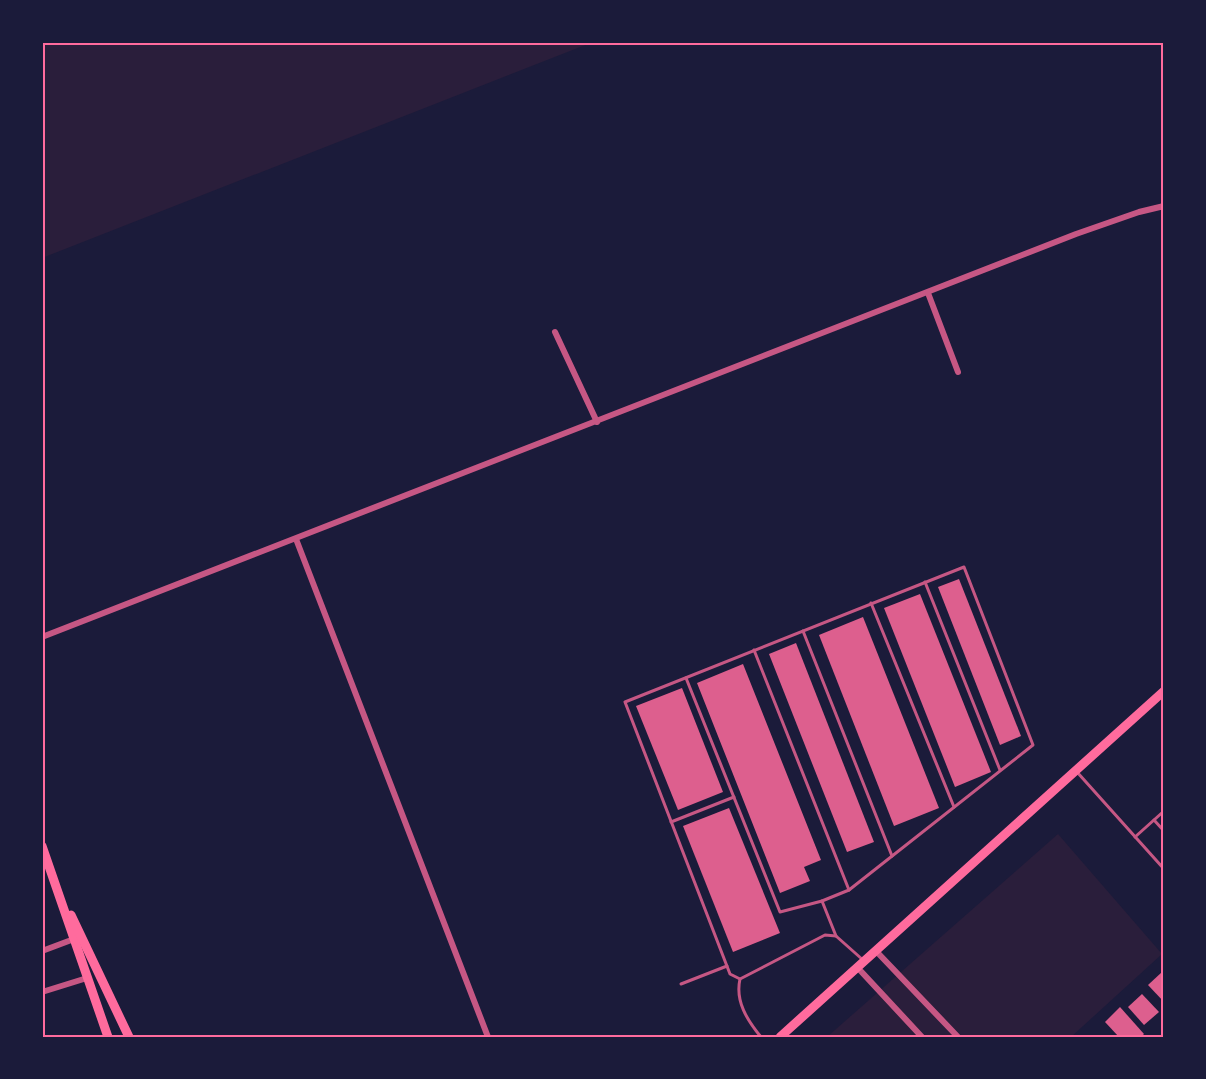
<svg xmlns="http://www.w3.org/2000/svg" width="1206" height="1079" viewBox="0 0 1206 1079" font-family="'Archivo Narrow',sans-serif">
	<rect width="100%" height="100%" fill="#1b1b3a"/>
	<!-- green -->
	<g fill="#2a1e3b">
		<polygon points="42,42 593,42 42,258"/>
		<polygon points="1058,834 1162,954 1071,1037 827,1037"/>
	</g>
	<!-- building -->
	<g fill="#dd5f8e">
		<polygon points="959,579 1021,736 1000,745 938,587"/>
		<polygon points="920,594 991,772 955,787 884,608"/>
		<polygon points="863,617 939,808 894,826 819,635"/>
		<polygon points="796,643 874,842 847,852 769,654"/>
		<polygon points="743,664 821,860 804,867 810,881 780,893 697,683"/>
		<polygon points="682,688 723,792 678,810 636,706"/>
		<polygon points="729,808 780,933 733,952 683,826"/>
		<polygon points="1162,972 1164,975 1164,1002 1148,985"/>
		<polygon points="1142,994 1159,1012 1144,1025 1128,1007"/>
		<polygon points="1120,1007 1144,1034 1141,1037 1119,1037 1105,1022"/>
	</g>
	<g fill="none" stroke-linecap="round" stroke-linejoin="round">
		<!-- service -->
		<g stroke="#c65784" stroke-width="3">
			<polyline points="42,426 43,426"/>
			<polyline points="925,582 1000,770"/>
			<polyline points="871,603 954,807"/>
			<polyline points="803,631 892,856"/>
			<polyline points="754,650 849,890"/>
			<polyline points="686,678 780,912 822,901"/>
			<polyline points="1077,772 1164,869"/>
			<polyline points="1154,820 1164,831"/>
			<polyline points="671,822 734,797"/>
			<polyline points="1135,837 1164,811"/>
			<polyline points="740,979 730,974 625,702 964,567 1033,745 849,890 822,901 836,936"/>
			<polyline points="681,984 727,966"/>
			<path d="M761,1037c-14,-17 -26,-36 -21,-58l85,-44 11,1 27,24"/>
		</g>
		<!-- minor -->
		<g stroke="#c65784" stroke-width="6">
			<polyline points="928,293 958,372"/>
			<polyline points="555,332 597,422"/>
			<polyline points="296,539 488,1037"/>
			<polyline points="42,637 1076,234 1139,212 1164,206"/>
			<polyline points="42,951 74,939"/>
			<polyline points="876,951 958,1037"/>
			<polyline points="857,967 922,1037"/>
			<polyline points="42,992 87,978"/>
		</g>
		<!-- secondary -->
		<g stroke="#ff6b9d" stroke-width="9">
			<polyline points="42,846 108,1037"/>
			<polyline points="71,915 129,1037"/>
			<polyline points="780,1037 1164,691"/>
		</g>
	</g>
	<!-- border -->
	<rect width="1206" height="1079" fill="none" stroke="#1b1b3a" stroke-width="87"/>
	<rect x="44" y="44" width="1118" height="992" fill="none" stroke="#ff6b9d" stroke-width="2"/>
</svg>
